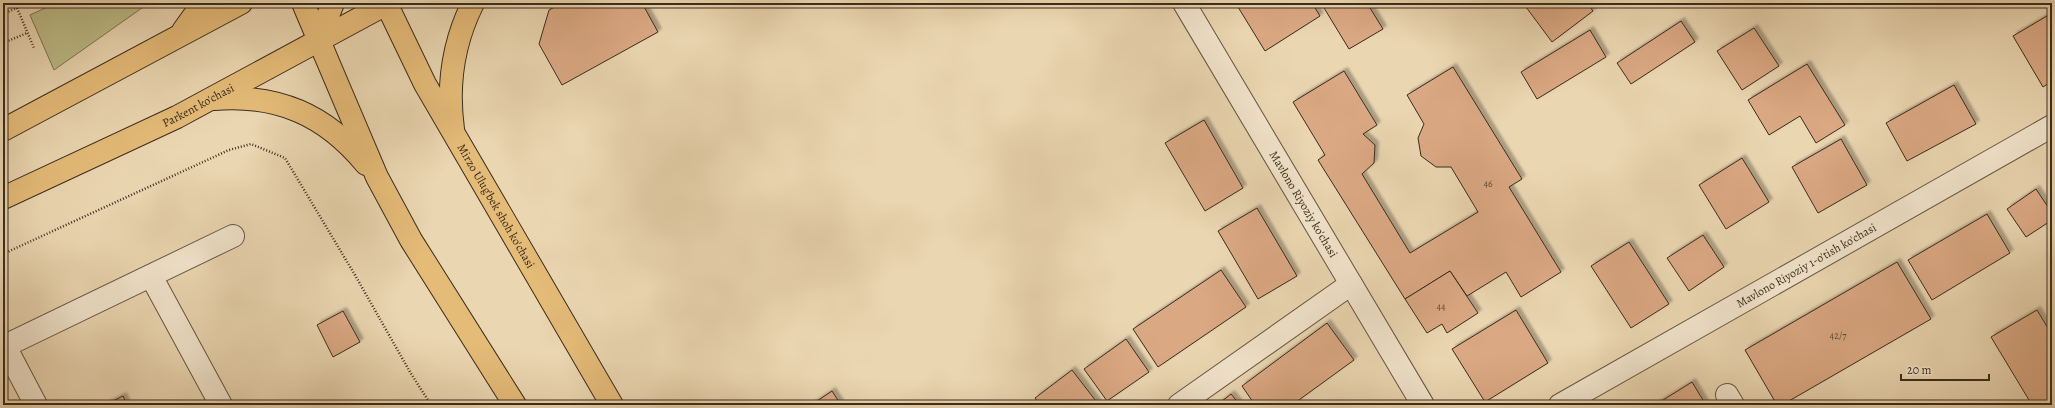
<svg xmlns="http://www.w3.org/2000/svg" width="2055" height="408" viewBox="0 0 2055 408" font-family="Alegreya,serif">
	<defs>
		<filter id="shadow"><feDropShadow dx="3.5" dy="-3.5" stdDeviation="1" flood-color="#0004"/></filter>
	</defs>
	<rect width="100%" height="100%" fill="#ead6b1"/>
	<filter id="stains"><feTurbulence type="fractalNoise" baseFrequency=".005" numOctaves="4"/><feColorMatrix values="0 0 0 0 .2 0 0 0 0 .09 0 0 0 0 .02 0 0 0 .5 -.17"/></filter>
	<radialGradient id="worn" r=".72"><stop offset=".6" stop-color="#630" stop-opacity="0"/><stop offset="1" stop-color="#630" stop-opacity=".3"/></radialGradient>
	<!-- green -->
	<polygon fill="#bcbc88" stroke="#7c7452" points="56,3 149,3 54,70 30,15"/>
	<!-- building -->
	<g fill="#daa883" stroke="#3b2c1c" filter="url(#shadow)">
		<polygon points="562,3 642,3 658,32 562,85 539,44 549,10"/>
		<polygon points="1245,3 1312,3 1320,16 1265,51 1238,7"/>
		<polygon points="1321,3 1367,3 1383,29 1349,49"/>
		<polygon points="1523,3 1587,3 1593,11 1552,42"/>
		<polygon points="2052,13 2052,81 2043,87 2013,36"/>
		<polygon points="1681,21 1695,42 1631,84 1617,63"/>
		<polygon points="1754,28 1779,66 1742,90 1717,51"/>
		<polygon points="1590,30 1606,57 1537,99 1521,72"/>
		<polygon points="1807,64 1845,125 1816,143 1800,116 1769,135 1748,100"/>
		<polygon points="1453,67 1522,179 1509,187 1561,272 1521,297 1506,272 1467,296 1450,271 1405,299 1318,160 1325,155 1293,102 1344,71 1377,125 1363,134 1375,145 1374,163 1362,174 1410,253 1478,212 1451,167 1436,167 1421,156 1418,138 1424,124 1407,95"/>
		<polygon points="1954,85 1976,124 1907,161 1886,123"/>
		<polygon points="1204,120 1243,188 1205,211 1165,143"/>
		<polygon points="1841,139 1867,185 1818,213 1792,167"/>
		<polygon points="1742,158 1769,202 1726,229 1699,185"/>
		<polygon points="2036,189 2052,213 2052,220 2026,237 2007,209"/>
		<polygon points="1257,208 1297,276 1258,299 1218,231"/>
		<polygon points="1987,214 2010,253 1932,300 1908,260"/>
		<polygon points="1703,235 1724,267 1689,291 1667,258"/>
		<polygon points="1629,242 1669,304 1631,328 1591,266"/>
		<polygon points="1897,262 1931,319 1782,405 1777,405 1745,350"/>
		<polygon points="1221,270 1246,307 1158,367 1133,329"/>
		<polygon points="1450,271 1478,313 1447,333 1442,324 1427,333 1405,299"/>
		<polygon points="1516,310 1548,363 1485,402 1452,349"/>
		<polygon points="2037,310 2052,335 2052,405 2032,405 1991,337"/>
		<polygon points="343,311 360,342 333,357 317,325"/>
		<polygon points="1327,323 1354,360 1292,405 1255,405 1242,386"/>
		<polygon points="1126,339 1149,372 1107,401 1084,369"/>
		<polygon points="1072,370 1099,405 1040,405 1035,398"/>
		<polygon points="1692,382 1706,405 1655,405"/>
		<polygon points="832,391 841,405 811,405"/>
		<polygon points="1231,394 1240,405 1217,405"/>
		<polygon points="123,396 127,405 105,405"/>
	</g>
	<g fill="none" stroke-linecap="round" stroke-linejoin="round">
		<defs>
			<g id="minor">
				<path id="s1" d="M1184,3l239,402"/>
				<polyline points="151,276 221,405"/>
				<polyline points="1727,395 1733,405"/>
				<polyline points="36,405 5,346 233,236"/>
				<polyline points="1179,405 1351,284"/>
				<path id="s2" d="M1560,405l492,-279"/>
			</g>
			<g id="major">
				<polyline points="303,3 377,177 411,240 515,405"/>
				<path id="s3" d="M386,3l39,81 187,321"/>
				<polyline points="183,31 203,3"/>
				<polyline points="318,41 333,3"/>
				<path d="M214,99c63,-5 111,15 152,65"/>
				<path d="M453,129c-6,-44 0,-86 20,-126"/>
				<polyline points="3,130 241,3"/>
				<path id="s4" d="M3,198l174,-81 211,-114"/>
			</g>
		</defs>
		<!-- minor casing -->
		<use href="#minor" stroke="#675641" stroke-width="24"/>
		<!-- major casing -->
		<use href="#major" stroke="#3b2c1c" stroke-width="24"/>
		<!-- path -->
		<g stroke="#3b2c1c" stroke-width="2.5" stroke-dasharray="1 2" stroke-linecap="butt">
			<polyline points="17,8 34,48"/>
			<polyline points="3,14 27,3"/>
			<polyline points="3,43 27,33"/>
			<polyline points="3,254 229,150 251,144 285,158 355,275 410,372 431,405"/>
		</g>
		<!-- minor -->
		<use href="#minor" stroke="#f1e4cc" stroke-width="22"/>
		<!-- major -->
		<use href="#major" stroke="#e5bb78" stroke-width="22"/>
	</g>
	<g text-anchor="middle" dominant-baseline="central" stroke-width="3.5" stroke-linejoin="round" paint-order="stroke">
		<!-- number labels -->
		<g font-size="10" fill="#634b36">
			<text x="1488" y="183">46</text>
			<text x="1441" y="306">44</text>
			<text x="1838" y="335">42/7</text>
		</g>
		<!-- street labels -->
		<g font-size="12" fill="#3b2c1c" stroke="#f1e4cc">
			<text stroke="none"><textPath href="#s4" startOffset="216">Parkent ko'chasi</textPath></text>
			<text stroke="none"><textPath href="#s1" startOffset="234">Mavlono Riyoziy ko'chasi</textPath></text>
			<text stroke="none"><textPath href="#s3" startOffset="231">Mirzo Ulug'bek shoh ko'chasi</textPath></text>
			<text stroke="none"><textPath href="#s2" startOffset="283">Mavlono Riyoziy 1-o'tish ko'chasi</textPath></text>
		</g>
	</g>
	<!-- margin -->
	<rect width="2055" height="408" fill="none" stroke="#ead6b1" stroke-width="16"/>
	<rect x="4" y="4" width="2047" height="400" fill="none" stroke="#3b2c1c" stroke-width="2"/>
	<rect x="8" y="8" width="2039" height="392" fill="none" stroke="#3b2c1c"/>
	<!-- scale -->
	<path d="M1901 374v6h88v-6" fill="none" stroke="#3b2c1c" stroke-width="2"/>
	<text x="1907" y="374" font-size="12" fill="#3b2c1c" stroke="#f1e4cc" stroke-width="3" paint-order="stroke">20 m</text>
	<rect width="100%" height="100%" filter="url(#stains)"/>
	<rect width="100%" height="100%" fill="url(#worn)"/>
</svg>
